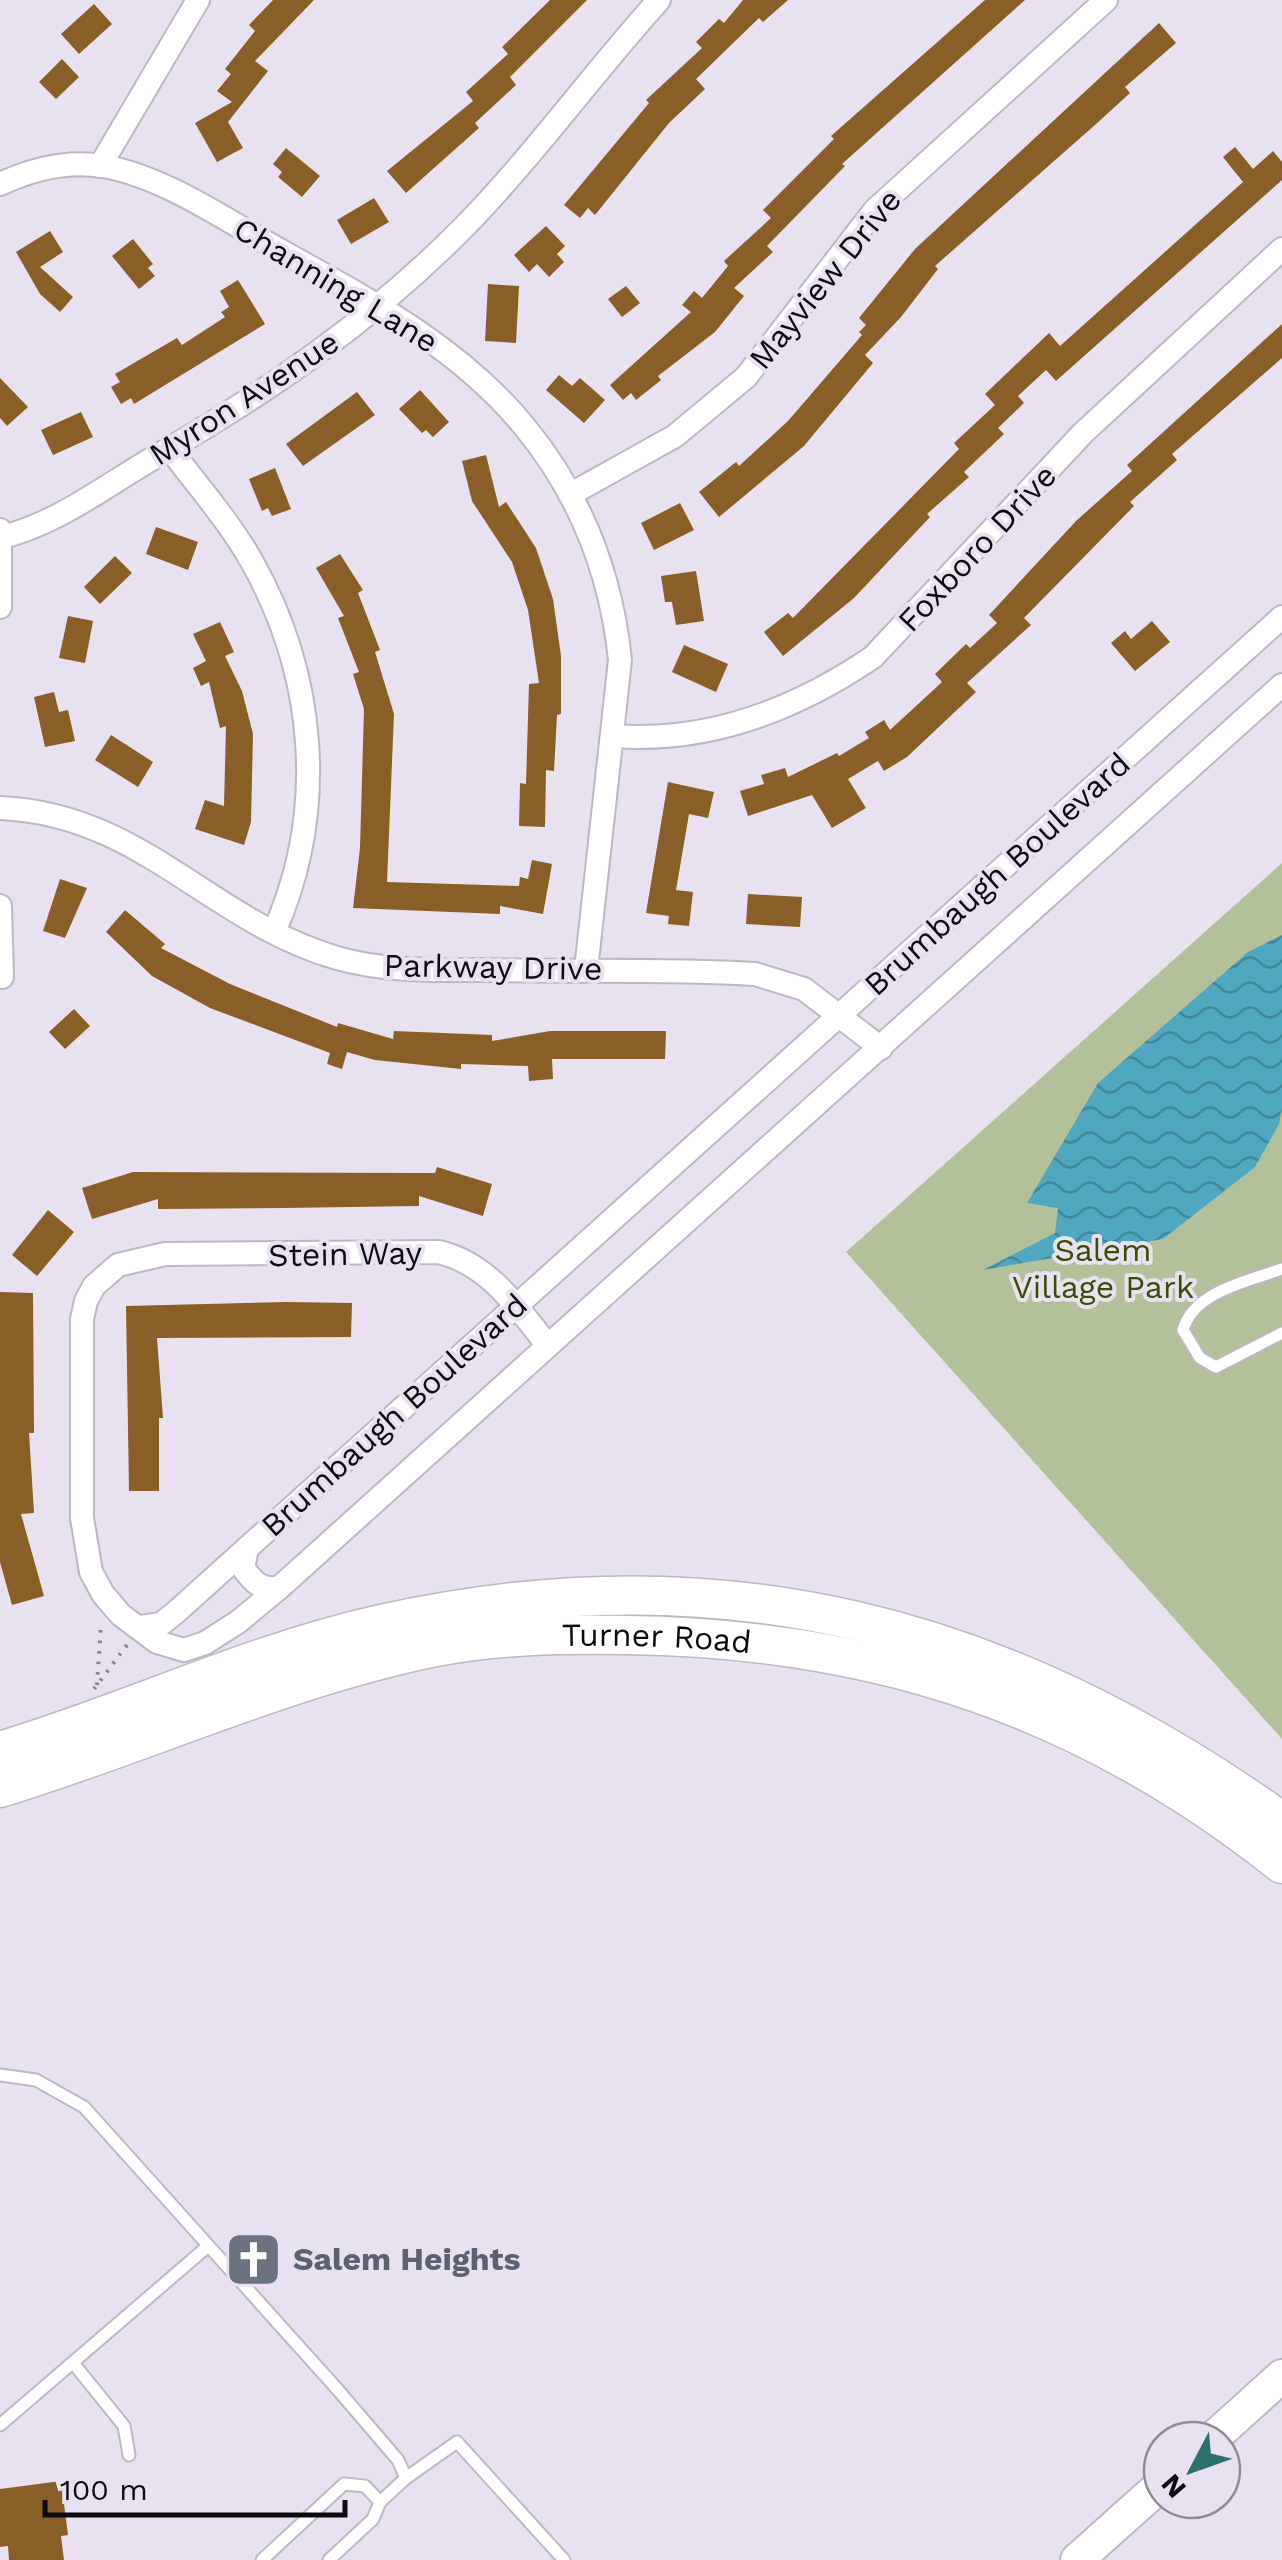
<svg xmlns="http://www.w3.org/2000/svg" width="1282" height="2560" viewBox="0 0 1282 2560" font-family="'Work Sans',sans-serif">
	<defs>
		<pattern id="water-waves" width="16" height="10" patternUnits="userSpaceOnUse" patternTransform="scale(2.5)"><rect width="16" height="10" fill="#4fa8bf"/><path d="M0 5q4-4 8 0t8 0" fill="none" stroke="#40879a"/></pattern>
	</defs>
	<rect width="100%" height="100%" fill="#e8e1ef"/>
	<!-- park -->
	<polygon fill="#b3c19b" points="1282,863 1282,1739 846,1252"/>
	<!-- water -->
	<polygon fill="url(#water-waves)" points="1282,935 1282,1108 1279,1124 1255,1167 1163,1239 983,1270 1055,1233 1058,1208 1027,1203 1098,1083 1248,952"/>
	<!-- building -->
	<g fill="#8a5f27">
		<polygon points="273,0 314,0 255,61 268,71 228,122 243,148 217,162 195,123 232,102 217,91 231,74 225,69 255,31 249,25"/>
		<polygon points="550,0 587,0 510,77 516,85 475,123 479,128 406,193 387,171 473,101 466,92 508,54 502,47"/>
		<polygon points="743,0 788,0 763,22 759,18 696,79 705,89 669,123 595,215 588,208 580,218 564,205 649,103 646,100 702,48 696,42 719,19 724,23"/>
		<polygon points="985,0 1025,0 842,164 845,166 767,246 773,252 734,288 744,296 715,332 658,376 661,380 636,400 631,393 623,400 610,385 691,312 682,305 694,291 702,298 728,266 724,261 771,218 763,210 834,139 831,136"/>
		<polygon points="94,4 112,24 79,54 61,34"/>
		<polygon points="1159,23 1176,43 1125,87 1130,93 1095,125 935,266 938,269 901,317 865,355 873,363 804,446 719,517 699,492 736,462 739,466 788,421 862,335 859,332 866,325 859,318 915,249"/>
		<polygon points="62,59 79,77 56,99 39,82"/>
		<polygon points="1235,147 1253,169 1273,151 1282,162 1282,180 1056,381 1046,370 1018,396 1024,403 998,428 1004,434 964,472 969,477 927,514 930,517 854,598 783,656 764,632 788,613 793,618 959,449 954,443 995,405 985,394 1049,333 1060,346 1243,182 1223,157"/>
		<polygon points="286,148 320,176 302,197 278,177 282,172 273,164"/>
		<polygon points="374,198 389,222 351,244 337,220"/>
		<polygon points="546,226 565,246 557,254 564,262 549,277 537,264 529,272 514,255"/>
		<polygon points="50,231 63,252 40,267 73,297 60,312 40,294 16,252"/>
		<polygon points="133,239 153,264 148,268 155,276 139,289 112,256"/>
		<polygon points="238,280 265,324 134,404 131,398 121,404 111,387 120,382 115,374 177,338 182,345 225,317 221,312 229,307 220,291"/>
		<polygon points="488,284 519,286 516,343 485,341"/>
		<polygon points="626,286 640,303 622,317 608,299"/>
		<polygon points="1282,324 1282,358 1172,454 1177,460 1130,502 1134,506 1024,618 1031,625 967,683 976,692 907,757 884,771 878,761 848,779 866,808 832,828 812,795 748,816 740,791 764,784 761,775 785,768 788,777 837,753 839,756 869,738 865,732 884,720 890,730 942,682 935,674 966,644 970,648 997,623 989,615 1076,521 1132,471 1127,465"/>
		<polygon points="559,375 572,386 580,378 605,400 584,423 546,390"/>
		<polygon points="0,378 28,407 7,426 0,418"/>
		<polygon points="420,390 449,422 433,437 426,430 422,433 399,409"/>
		<polygon points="357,392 375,415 303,466 286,444"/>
		<polygon points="81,412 93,437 53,455 41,430"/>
		<polygon points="486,455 499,507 506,502 536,548 553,599 561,656 561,714 557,715 554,771 546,770 545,827 519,826 520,783 526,784 529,684 539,683 528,610 512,562 472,501 462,461"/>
		<polygon points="275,468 291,509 272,516 268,508 262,511 249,479"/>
		<polygon points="680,503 694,530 654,550 641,523"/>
		<polygon points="156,527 198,542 188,570 146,554"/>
		<polygon points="340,554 363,590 358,593 380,650 375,652 394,714 387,882 519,886 520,877 528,879 532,860 552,864 543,914 500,906 500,914 353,908 360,848 364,709 353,674 359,672 338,618 344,616 316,568"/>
		<polygon points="115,556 132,573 100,604 84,587"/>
		<polygon points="696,571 704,621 676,625 672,602 665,602 661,576"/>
		<polygon points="68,616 93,621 85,663 59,658"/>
		<polygon points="1152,621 1170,642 1135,671 1111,643 1125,631 1131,639"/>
		<polygon points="220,622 234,652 225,656 242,691 253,734 251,822 244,845 195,829 205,800 224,806 226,726 220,728 209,682 201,686 193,668 206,661 193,634"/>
		<polygon points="684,645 728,664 716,692 672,672"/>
		<polygon points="54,692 59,712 68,710 75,741 45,747 34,697"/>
		<polygon points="111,735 153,762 138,787 95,760"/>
		<polygon points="668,782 714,792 708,818 689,814 676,890 693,892 689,926 668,924 669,916 646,913"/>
		<polygon points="60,879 87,888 65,938 43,931"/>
		<polygon points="748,894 802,897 800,927 746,924"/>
		<polygon points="125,910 165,944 161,948 230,984 337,1027 338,1023 393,1039 394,1031 492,1035 492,1041 550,1031 666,1031 665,1059 552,1059 553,1079 529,1081 528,1066 461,1064 461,1069 375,1060 347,1052 342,1069 327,1064 330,1053 210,1008 152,976 106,932"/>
		<polygon points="74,1009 90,1026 65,1049 49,1032"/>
		<polygon points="437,1167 492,1184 483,1216 419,1196 419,1206 283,1208 158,1209 158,1199 92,1219 82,1188 133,1172 435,1173"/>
		<polygon points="48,1210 74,1232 37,1276 12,1255"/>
		<polygon points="0,1292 33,1293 34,1433 29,1433 34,1513 21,1514 44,1596 12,1605 0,1562"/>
		<polygon points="286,1302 352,1303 351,1337 157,1338 163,1418 159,1418 159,1491 129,1491 126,1306"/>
		<polygon points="61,2481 68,2535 61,2536 64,2560 9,2560 8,2546 0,2547 0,2489"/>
	</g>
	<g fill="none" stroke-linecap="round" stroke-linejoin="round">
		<defs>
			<g id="lane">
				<path d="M1282,1269c-33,12 -88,22 -99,61l17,28 16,9 66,-34"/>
				<polyline points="0,2075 36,2080 84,2107 338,2390 398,2460 406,2478 380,2502"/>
				<polyline points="74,2364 124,2426 129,2455"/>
				<polyline points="0,2425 207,2247"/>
				<polyline points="406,2478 457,2442 564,2560"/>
				<polyline points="262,2560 344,2484 365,2486 380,2502 373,2519 329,2560"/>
			</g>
			<g id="street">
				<polyline points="100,166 198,0"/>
				<path d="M0,184c32,-15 67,-24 103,-18 57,10 114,48 164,77 92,52 188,99 257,183 56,68 87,146 96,234l-34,310"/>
				<path d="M170,449c27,36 58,71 81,111 65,115 77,250 23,372"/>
				<polyline points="571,494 675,436 746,377 875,210 1106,0"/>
				<polyline points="0,530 0,607"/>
				<path d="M3,537c56,-15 98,-48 147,-77 115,-66 223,-140 316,-235 69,-71 127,-152 193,-225"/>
				<path d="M615,736c95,7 180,-26 258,-79l210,-224 199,-184"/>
				<path d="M0,808c142,6 209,113 337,150 49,14 100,12 151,12 89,2 178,-1 267,4l49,15 77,59"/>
				<polyline points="0,906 2,977"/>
				<path d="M548,1346c-30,-38 -59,-82 -109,-94l-274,2 -47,11 -24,21 -8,15 -4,18v199l9,54 12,22 18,21 36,27 27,8 21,-7 33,-21 41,-34 1003,-903"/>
				<path d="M247,1548l-4,20c11,15 18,22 36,20"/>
				<polyline points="140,1627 161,1624 175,1613 1282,617"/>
			</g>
			<g id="secondary">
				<polyline points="1211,2440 1282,2376"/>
				<polyline points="1077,2560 1162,2484"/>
			</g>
			<g id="primary">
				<path d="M0,1751c128,-38 250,-98 381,-127 336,-75 624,-1 901,198"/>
				<path id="s1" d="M0,1788c144,-44 283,-109 431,-140 64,-13 130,-14 195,-13 251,3 458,72 656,229"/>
			</g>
		</defs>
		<!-- lane casing -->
		<use href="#lane" stroke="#bdb6c3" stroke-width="15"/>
		<!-- street casing -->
		<use href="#street" stroke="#bdb6c3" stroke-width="26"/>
		<!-- secondary casing -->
		<use href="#secondary" stroke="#bdb6c3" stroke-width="36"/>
		<!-- primary casing -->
		<use href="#primary" stroke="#bdb6c3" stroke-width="41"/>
		<!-- path -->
		<g stroke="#88838d" stroke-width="4" stroke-dasharray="2.5 8" stroke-linecap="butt">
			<polyline points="97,1685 101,1625"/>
			<polyline points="94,1689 127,1645"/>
		</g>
		<!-- lane -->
		<use href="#lane" stroke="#fff" stroke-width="11"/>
		<!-- street -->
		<use href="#street" stroke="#fff" stroke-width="22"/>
		<!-- secondary -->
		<use href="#secondary" stroke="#fff" stroke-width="32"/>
		<!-- primary -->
		<use href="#primary" stroke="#fff" stroke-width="38"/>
	</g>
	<!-- icons -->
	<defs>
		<symbol id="church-square" viewBox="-11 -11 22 22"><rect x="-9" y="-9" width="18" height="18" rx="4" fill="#6b7280" stroke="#e8e1ef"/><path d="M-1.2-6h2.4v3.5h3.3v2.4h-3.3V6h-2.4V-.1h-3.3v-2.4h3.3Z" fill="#fff"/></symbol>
	</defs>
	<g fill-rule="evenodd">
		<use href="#church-square" x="222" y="2228" width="63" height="63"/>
	</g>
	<g text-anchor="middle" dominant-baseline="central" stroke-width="8" stroke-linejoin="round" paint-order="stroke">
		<!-- street labels -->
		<g font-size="32" fill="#0d0b0f" stroke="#e8e1ef">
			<text transform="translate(825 279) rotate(-51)">Mayview Drive</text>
			<text transform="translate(336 285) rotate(31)">Channing Lane</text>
			<text transform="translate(244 398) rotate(-33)">Myron Avenue</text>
			<text transform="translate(977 548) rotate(-47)">Foxboro Drive</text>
			<text transform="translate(997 874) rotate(-42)">Brumbaugh Boulevard</text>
			<text transform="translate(493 967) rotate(1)">Parkway Drive</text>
			<text transform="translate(345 1254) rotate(-1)">Stein Way</text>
			<text transform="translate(394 1415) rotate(-42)">Brumbaugh Boulevard</text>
			<text stroke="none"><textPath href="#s1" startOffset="680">Turner Road</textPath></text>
		</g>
		<!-- park labels -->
		<g font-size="32" fill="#3a4d01" stroke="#e8e1ef">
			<text x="1103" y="1250">Salem<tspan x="1103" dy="37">Village Park</tspan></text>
		</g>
		<!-- worship labels -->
		<g font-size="32" font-weight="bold" fill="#5b616d" stroke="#e8e1ef" text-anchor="start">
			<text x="293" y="2259">Salem Heights</text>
		</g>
	</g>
	<!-- north arrow -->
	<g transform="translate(1192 2470) rotate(229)"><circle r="48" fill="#e8e1ef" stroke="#908b95" stroke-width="2.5"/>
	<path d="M0-8L18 38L0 25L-18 38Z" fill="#2a726a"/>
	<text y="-15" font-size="28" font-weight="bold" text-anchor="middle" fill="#0d0b0f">N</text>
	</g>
	<!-- scale -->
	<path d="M45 2500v15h300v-15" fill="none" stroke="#0d0b0f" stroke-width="5"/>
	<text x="60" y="2500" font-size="30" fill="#0d0b0f" stroke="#e8e1ef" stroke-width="8" paint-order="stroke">100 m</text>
</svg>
